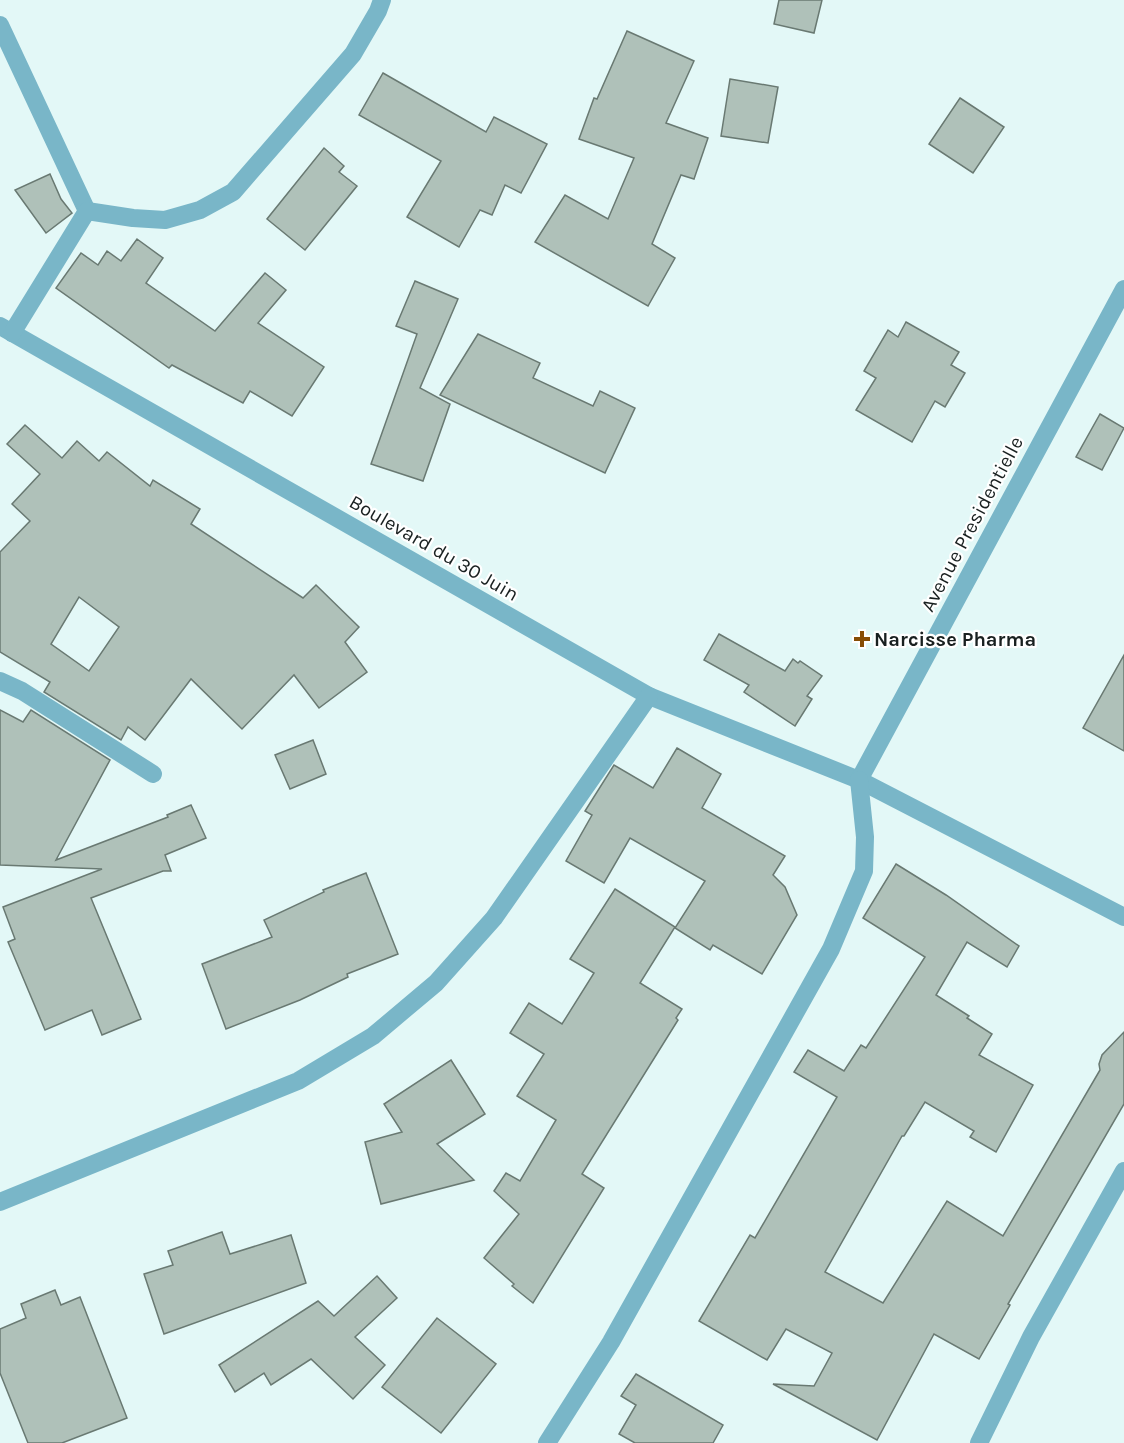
<svg xmlns="http://www.w3.org/2000/svg" width="1124" height="1443" viewBox="0 0 1124 1443" font-family="Karla,sans-serif">
	<rect width="100%" height="100%" fill="#e3f8f7"/>
	<!-- building -->
	<g fill="#afc1b9" stroke="#697972" stroke-width="1.5" fill-rule="evenodd">
		<polygon points="779,0 822,0 814,33 774,24"/>
		<polygon points="627,31 694,61 666,123 708,138 694,179 681,175 652,244 675,258 648,306 535,242 565,195 608,219 634,158 579,139 594,98 597,99"/>
		<polygon points="383,73 486,132 494,117 547,144 521,193 505,185 492,215 480,210 459,247 407,217 441,161 359,115"/>
		<polygon points="730,79 778,87 768,143 721,136"/>
		<polygon points="960,98 1004,127 973,173 929,144"/>
		<polygon points="324,148 344,166 339,172 357,186 305,250 267,219"/>
		<polygon points="50,174 61,199 72,213 46,233 15,190"/>
		<polygon points="137,239 163,258 146,283 215,331 265,273 286,290 258,323 324,367 292,416 250,391 243,403 172,365 169,368 56,288 81,253 98,265 107,251 121,261"/>
		<polygon points="415,281 458,299 420,388 450,404 423,481 371,464 417,334 396,326"/>
		<polygon points="906,322 959,352 951,365 965,373 945,407 935,401 912,442 856,410 876,378 864,371 888,330 898,337"/>
		<polygon points="478,334 540,363 533,378 593,406 600,391 635,408 605,473 440,395"/>
		<polygon points="1100,414 1124,428 1102,470 1076,457"/>
		<path d="M25,425l37,33 15,-17 22,20 8,-9 43,34 3,-6 47,29 -9,15 112,74 13,-13 43,42 -14,15 22,30 -48,36 -25,-33 -52,54 -51,-50 -46,61 -17,-13 -7,13 -77,-48 6,-10 -50,-30v-100l30,-31 -18,-17 28,-30 -33,-30zM79,597l40,30 -30,44 -38,-27z"/>
		<polygon points="719,634 785,671 793,659 798,663 800,661 822,676 807,696 812,699 795,726 744,692 749,685 704,660"/>
		<polygon points="1124,655 1124,751 1083,728"/>
		<polygon points="0,710 23,722 31,710 110,760 56,860 168,817 167,815 191,805 206,838 165,855 171,871 163,871 91,898 141,1019 102,1035 92,1010 45,1030 8,942 15,939 3,907 102,869 0,865"/>
		<polygon points="313,740 326,774 290,789 275,755"/>
		<polygon points="677,748 721,774 702,808 785,856 773,875 785,887 797,915 762,974 713,945 710,950 675,928 705,881 630,838 604,883 566,861 592,815 585,811 614,765 653,788"/>
		<polygon points="896,864 946,895 1019,946 1007,967 967,942 936,995 969,1016 967,1018 992,1034 979,1055 1033,1085 996,1152 970,1137 974,1131 925,1102 904,1136 902,1136 825,1272 883,1303 947,1201 1003,1236 1100,1070 1099,1064 1102,1055 1124,1032 1124,1104 1008,1304 1010,1305 979,1359 934,1334 877,1440 773,1384 814,1386 832,1353 786,1329 767,1360 699,1321 750,1235 755,1238 837,1097 794,1072 808,1050 844,1071 861,1045 866,1048 925,957 863,918"/>
		<polygon points="366,873 398,954 347,974 348,977 300,1000 226,1029 202,964 272,937 264,920 324,892 323,890"/>
		<polygon points="615,889 675,927 640,983 682,1009 676,1018 678,1020 582,1174 604,1188 533,1303 512,1286 514,1284 484,1258 519,1214 494,1191 506,1173 520,1181 556,1120 517,1096 544,1054 510,1033 529,1003 562,1024 594,973 570,959"/>
		<polygon points="451,1060 485,1114 437,1144 474,1180 381,1204 365,1142 402,1132 384,1104"/>
		<polygon points="222,1232 230,1254 291,1235 306,1283 164,1334 144,1274 173,1265 168,1251"/>
		<polygon points="377,1276 397,1298 355,1337 385,1365 353,1399 311,1359 271,1385 264,1373 235,1392 219,1365 318,1301 334,1316"/>
		<polygon points="55,1290 61,1305 80,1297 127,1418 62,1443 28,1443 0,1373 0,1329 26,1318 21,1304"/>
		<polygon points="437,1318 496,1364 441,1433 382,1387"/>
		<polygon points="636,1374 723,1425 713,1443 635,1443 619,1434 636,1405 621,1396"/>
	</g>
	<g fill="none" stroke-linecap="round" stroke-linejoin="round">
		<!-- minor -->
		<g stroke="#79b6c8" stroke-width="18">
			<polyline points="0,25 87,211"/>
			<polyline points="0,326 649,696 859,780 1124,917"/>
			<polyline points="12,333 87,211 133,218 165,220 200,210 233,192 353,54 378,11 382,0"/>
			<polyline points="0,681 22,691 153,774"/>
			<polyline points="859,780 1124,289"/>
			<polyline points="0,1202 298,1081 373,1036 436,983 494,918 649,696"/>
			<polyline points="547,1443 611,1342 831,949 864,871 865,837 859,780"/>
			<polyline points="979,1443 1031,1337 1124,1171"/>
		</g>
	</g>
	<!-- markers -->
	<path fill="#874d05" stroke="#fff" stroke-width="2" d="M859 630h6v6h6v6h-6v6h-6v-6h-6v-6h6z"/>
	<g text-anchor="middle" dominant-baseline="central" stroke-width="4.5" stroke-linejoin="round" paint-order="stroke">
		<!-- street labels -->
		<g font-size="20" fill="#192020" stroke="#fff">
			<text transform="translate(972 524) rotate(-62)">Avenue Presidentielle</text>
			<text transform="translate(434 548) rotate(30)">Boulevard du 30 Juin</text>
		</g>
		<!-- poi labels -->
		<g font-size="20" font-weight="bold" fill="#192020" stroke="#fff" text-anchor="start">
			<text x="874" y="639">Narcisse Pharma</text>
		</g>
	</g>
</svg>
